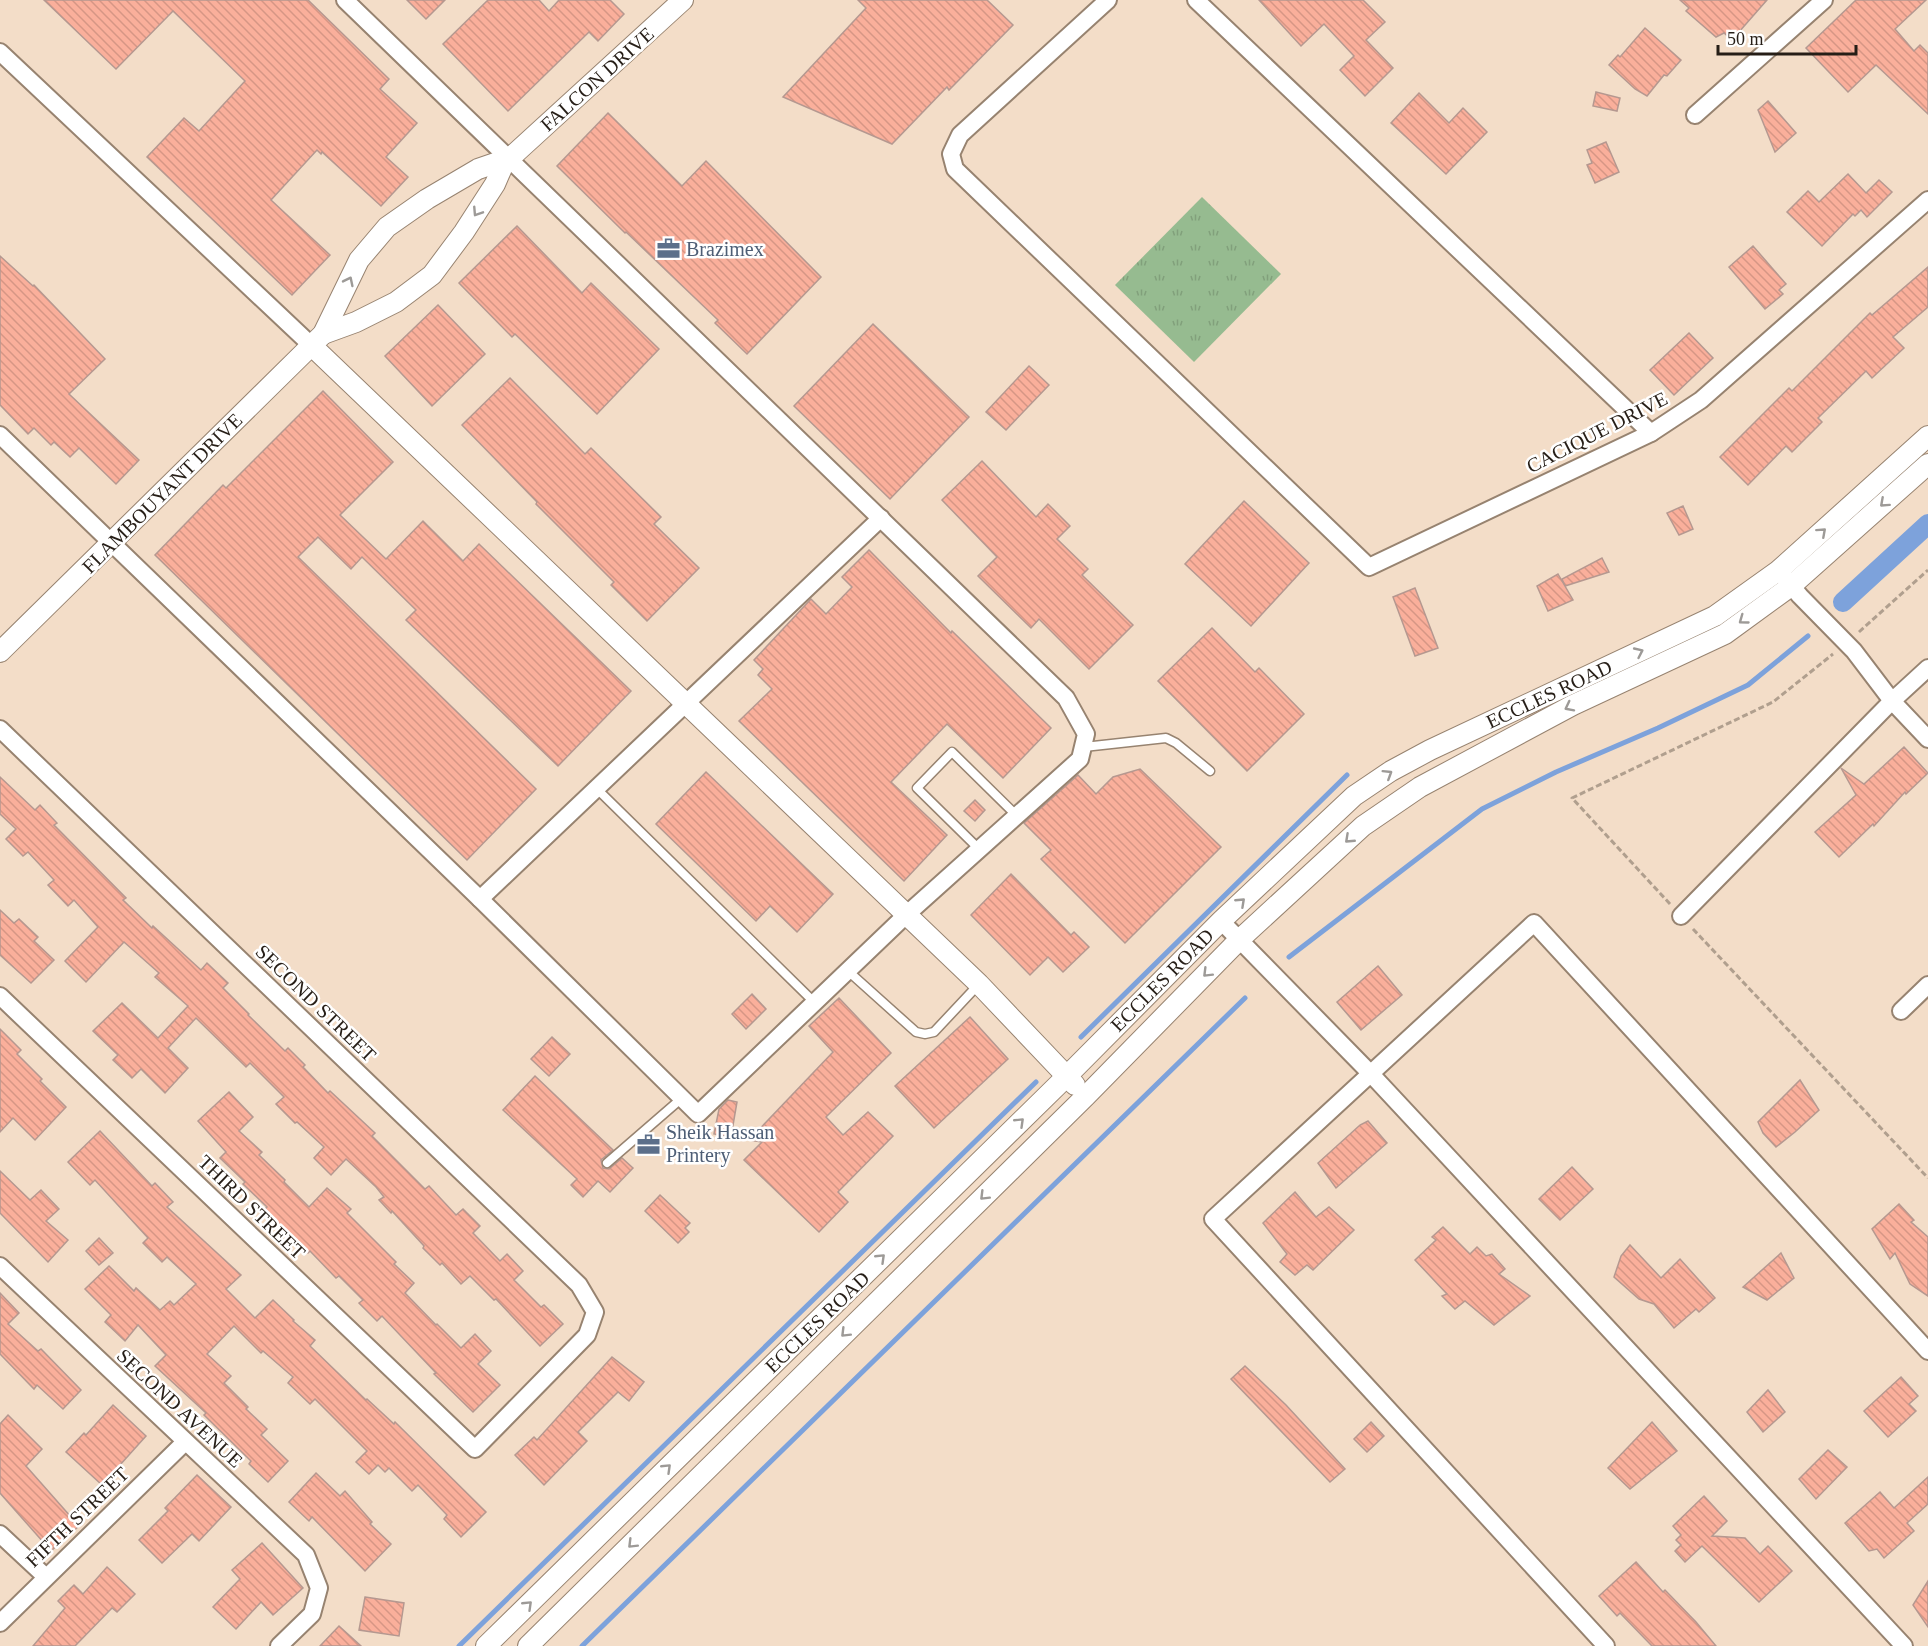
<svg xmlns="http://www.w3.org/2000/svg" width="1928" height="1646" viewBox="0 0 1928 1646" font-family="Georgia,serif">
	<defs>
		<pattern id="park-tufts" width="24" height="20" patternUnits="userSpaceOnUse" patternTransform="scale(1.5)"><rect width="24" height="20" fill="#96bb90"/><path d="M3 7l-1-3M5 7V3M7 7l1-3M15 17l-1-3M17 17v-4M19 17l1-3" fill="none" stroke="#81a07b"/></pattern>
		<pattern id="building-back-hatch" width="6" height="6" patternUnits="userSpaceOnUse" patternTransform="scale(1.5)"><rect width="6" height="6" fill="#faaf9b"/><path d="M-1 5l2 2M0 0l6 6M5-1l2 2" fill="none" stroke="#d69685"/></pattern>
	</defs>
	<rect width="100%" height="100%" fill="#f3ddc8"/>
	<!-- park -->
	<polygon fill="url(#park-tufts)" points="1202,197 1281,274 1194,362 1115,285"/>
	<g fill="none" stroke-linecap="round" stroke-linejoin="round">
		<!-- stream -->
		<g stroke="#7da2db" stroke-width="5">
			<polyline points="1289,957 1482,809 1556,772 1658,728 1748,685 1808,636"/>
			<polyline points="1081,1037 1347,775"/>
			<polyline points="459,1646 1036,1082"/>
			<polyline points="582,1646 1245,998"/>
		</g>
		<!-- canal -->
		<polyline stroke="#7da2db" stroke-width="20" points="1843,602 1928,524"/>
	</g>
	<!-- building -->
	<g fill="url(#building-back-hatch)" stroke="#b59890" stroke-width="1.5">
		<polygon points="44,0 308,0 389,79 380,89 417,123 386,157 408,177 381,206 322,152 321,154 317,150 271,200 330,255 292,295 147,157 184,118 199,131 245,81 173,11 116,69"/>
		<polygon points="407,0 445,0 426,19"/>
		<polygon points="488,0 539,0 549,11 559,0 610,0 624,14 598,41 589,32 508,111 443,44"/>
		<polygon points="858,0 987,0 1013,25 949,90 947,87 892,144 783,97 866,8"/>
		<polygon points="1259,0 1363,0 1385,22 1366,40 1393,68 1365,96 1340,70 1354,56 1324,24 1301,46"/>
		<polygon points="1680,0 1767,0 1732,40 1724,33 1716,37 1686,11 1689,8"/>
		<polygon points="1856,0 1926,0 1895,29 1914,51 1920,45 1928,53 1928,114 1876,65 1848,92 1806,48"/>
		<polygon points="1645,28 1681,60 1667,76 1664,75 1647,96 1635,89 1609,65 1618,55 1620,57"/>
		<polygon points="1596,92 1620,98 1617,111 1593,106"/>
		<polygon points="1419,93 1449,123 1463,108 1487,132 1446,174 1391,123"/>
		<polygon points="1768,101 1796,133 1775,152 1758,110"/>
		<polygon points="608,113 682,186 706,161 821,277 747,354 715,323 718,320 626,232 625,233 557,166"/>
		<polygon points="1606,142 1619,172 1595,183 1587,165 1592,163 1587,150"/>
		<polygon points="1848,174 1866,193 1879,180 1892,192 1867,217 1861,210 1855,216 1853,214 1822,246 1787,212 1808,191 1819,202"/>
		<polygon points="517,226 582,293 591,283 659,349 597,414 515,334 512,337 459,283"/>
		<polygon points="1753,246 1786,284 1779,290 1783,294 1765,309 1729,267"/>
		<polygon points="0,256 33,286 34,285 105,359 69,394 139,460 116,484 79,448 70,457 54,442 51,445 34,428 28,434 0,405"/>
		<polygon points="1928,267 1928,307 1893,337 1904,348 1872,378 1866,371 1818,418 1822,422 1792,452 1786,446 1748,485 1720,457 1789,388 1792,391 1870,313 1872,315"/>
		<polygon points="438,305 485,354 432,406 385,356"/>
		<polygon points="873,324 969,417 890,499 794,406"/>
		<polygon points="1689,333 1713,358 1674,395 1650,370"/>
		<polygon points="1029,366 1049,385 1006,430 986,412"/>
		<polygon points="510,378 585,454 591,448 661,517 654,524 699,568 647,621 611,585 614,582 536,504 537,502 462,425"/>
		<polygon points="323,391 393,462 340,515 386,559 423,521 463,561 479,544 631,691 558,766 406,620 416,610 362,557 351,569 318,537 298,557 536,789 467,860 155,555 223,485 226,488"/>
		<polygon points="982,461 1036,517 1048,504 1070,526 1057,539 1088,569 1082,575 1133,625 1089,669 1039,619 1031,628 978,576 997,557 942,500"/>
		<polygon points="1244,501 1309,563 1251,626 1185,564"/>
		<polygon points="1683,506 1693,529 1679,535 1667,513"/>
		<polygon points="869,550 951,633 952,631 1051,728 1003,778 947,724 891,782 947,835 904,881 739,721 772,689 758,675 763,669 754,660 811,599 826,614 852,587 842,577"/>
		<polygon points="1602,558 1609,572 1565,586 1562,579"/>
		<polygon points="1558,574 1573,600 1548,611 1537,586"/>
		<polygon points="1415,588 1438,648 1415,656 1393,597"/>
		<polygon points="1212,628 1255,672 1259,668 1304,714 1247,771 1158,681"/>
		<polygon points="1904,747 1928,773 1906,794 1905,792 1874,826 1873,824 1839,857 1815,832 1856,795 1841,768 1864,784"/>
		<polygon points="1140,769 1221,847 1125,943 1041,859 1051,850 1024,823 1078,775 1096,794 1113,777"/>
		<polygon points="706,772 833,894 797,932 770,906 756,921 656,824"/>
		<polygon points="0,777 35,810 40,805 57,823 54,825 126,898 123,900 152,928 153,926 201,970 207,963 228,983 223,988 249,1014 248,1015 285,1051 288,1048 305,1065 303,1067 328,1093 330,1091 375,1133 372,1136 425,1189 429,1186 456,1215 463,1209 480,1226 473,1233 500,1261 507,1254 523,1271 514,1280 541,1307 544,1305 563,1324 540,1346 496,1299 494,1300 470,1276 461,1284 442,1263 440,1265 423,1248 424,1246 392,1211 391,1213 379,1200 384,1197 376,1187 346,1159 331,1175 314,1158 324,1147 297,1122 295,1123 276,1104 284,1097 250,1063 246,1067 196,1018 168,1048 188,1068 165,1093 141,1069 132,1078 113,1060 118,1055 93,1031 122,1003 158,1038 188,1006 155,977 159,973 124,942 86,982 65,961 98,927 74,900 68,906 48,885 54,880 28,852 23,856 6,839 16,829 0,814"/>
		<polygon points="975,800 985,810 975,821 964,811"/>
		<polygon points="1011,874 1071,935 1074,932 1089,947 1063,972 1048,957 1030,975 971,915"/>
		<polygon points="0,910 14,923 19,919 38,937 34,941 54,960 31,983 0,955"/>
		<polygon points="1378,966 1402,995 1361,1030 1337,1002"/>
		<polygon points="752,994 766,1009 746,1029 732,1014"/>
		<polygon points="839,998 891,1053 826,1117 843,1135 868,1112 893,1136 838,1192 848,1202 819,1232 744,1160 762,1142 749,1140 833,1052 809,1026"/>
		<polygon points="970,1017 1008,1059 934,1128 895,1086"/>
		<polygon points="0,1029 21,1050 17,1054 42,1079 40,1081 66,1107 35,1140 13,1118 0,1132"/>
		<polygon points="552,1037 570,1054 549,1076 531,1059"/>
		<polygon points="535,1076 613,1150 601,1160 603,1168 609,1169 622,1158 633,1168 610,1192 598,1181 583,1197 571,1185 577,1179 503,1110"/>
		<polygon points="1800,1080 1819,1110 1795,1132 1776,1147 1763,1133 1758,1122"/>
		<polygon points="229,1092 253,1117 239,1131 262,1152 259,1155 285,1180 284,1182 309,1207 327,1188 351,1209 347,1213 396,1262 394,1264 414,1283 405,1293 436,1325 437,1324 461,1348 475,1334 491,1351 478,1364 500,1385 473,1412 434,1374 436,1373 382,1316 377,1321 359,1303 363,1300 339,1276 336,1278 310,1251 308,1253 264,1210 267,1207 243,1184 245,1182 220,1158 226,1152 198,1121"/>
		<polygon points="728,1100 737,1102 731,1137 714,1134 719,1109"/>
		<polygon points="1368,1121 1387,1143 1336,1188 1318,1163 1360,1125"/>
		<polygon points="100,1131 152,1186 155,1183 173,1202 167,1207 241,1275 226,1289 255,1318 273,1300 294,1320 293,1321 315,1340 310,1346 366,1400 367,1399 394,1424 395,1422 486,1512 461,1537 444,1519 447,1515 418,1485 412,1491 389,1468 385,1472 378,1465 369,1474 356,1462 367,1451 315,1399 310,1404 288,1383 293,1377 263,1351 261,1353 234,1326 207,1354 231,1376 224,1383 248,1407 246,1409 267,1429 261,1435 288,1461 268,1482 249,1464 251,1461 204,1415 206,1413 155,1366 166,1355 138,1325 125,1341 105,1322 111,1315 85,1289 109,1266 134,1291 136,1288 160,1310 170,1301 174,1305 196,1284 167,1257 162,1262 143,1243 148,1238 95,1180 90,1185 68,1162"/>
		<polygon points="1572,1167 1593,1189 1560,1220 1539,1199"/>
		<polygon points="0,1171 30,1200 41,1190 59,1209 46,1221 68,1240 48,1262 0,1213"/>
		<polygon points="1295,1192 1316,1217 1329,1207 1354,1230 1313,1270 1307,1265 1295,1275 1280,1262 1287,1254 1263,1223"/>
		<polygon points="660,1195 690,1223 685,1228 689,1232 678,1243 645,1211"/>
		<polygon points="1899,1204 1914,1220 1911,1222 1928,1237 1928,1296 1910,1284 1895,1253 1890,1259 1872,1229"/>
		<polygon points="1443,1227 1470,1254 1477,1247 1486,1256 1492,1254 1505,1269 1499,1274 1530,1296 1494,1325 1465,1301 1455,1309 1442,1296 1447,1294 1415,1260 1436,1240 1432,1237"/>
		<polygon points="99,1238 113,1253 99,1265 86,1251"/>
		<polygon points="1630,1245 1661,1278 1680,1259 1715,1298 1699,1312 1696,1309 1674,1328 1654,1304 1639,1299 1614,1277 1621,1256"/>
		<polygon points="1781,1253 1794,1278 1767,1300 1743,1287"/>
		<polygon points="0,1293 19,1313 8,1324 38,1351 41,1349 81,1390 63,1409 37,1385 34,1389 0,1354"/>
		<polygon points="612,1357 644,1382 629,1401 618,1392 578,1432 587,1441 544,1485 515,1455 534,1437 537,1440"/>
		<polygon points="1245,1366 1286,1405 1345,1469 1330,1482 1231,1379"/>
		<polygon points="1901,1377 1918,1396 1909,1404 1916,1411 1888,1437 1864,1411"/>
		<polygon points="1768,1390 1785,1412 1763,1432 1747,1412"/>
		<polygon points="113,1405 146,1436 102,1485 66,1452 84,1433 86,1435"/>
		<polygon points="8,1415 42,1449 26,1466 79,1526 51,1551 0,1493 0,1424"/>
		<polygon points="1371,1422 1384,1436 1367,1452 1354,1439"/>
		<polygon points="1652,1422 1677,1451 1630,1489 1608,1468"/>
		<polygon points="1828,1450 1847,1467 1816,1499 1799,1479"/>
		<polygon points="316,1473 340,1496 345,1491 372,1522 370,1524 391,1544 365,1571 312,1517 309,1521 289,1502"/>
		<polygon points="197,1475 231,1507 199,1541 192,1534 162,1563 139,1540 168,1511 165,1508"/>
		<polygon points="1928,1477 1928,1504 1907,1523 1914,1531 1884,1558 1877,1549 1869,1551 1845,1523 1880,1492 1894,1508"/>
		<polygon points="1704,1496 1727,1521 1712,1536 1745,1538 1760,1554 1768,1546 1792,1571 1759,1602 1702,1546 1685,1562 1675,1551 1681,1545 1676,1540 1681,1535 1673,1526"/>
		<polygon points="262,1543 303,1588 273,1615 261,1602 236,1629 213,1607 240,1579 232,1570"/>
		<polygon points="1636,1562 1663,1592 1665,1590 1696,1622 1716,1646 1652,1646 1620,1613 1617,1616 1599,1596"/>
		<polygon points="107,1567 135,1594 117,1612 112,1608 75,1646 33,1646 65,1608 58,1601 74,1585 83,1594"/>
		<polygon points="1928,1581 1928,1627 1913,1605"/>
		<polygon points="365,1597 404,1603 399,1636 359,1630"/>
		<polygon points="339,1626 361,1646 320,1646"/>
	</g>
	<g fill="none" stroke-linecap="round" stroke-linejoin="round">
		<defs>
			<g id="service">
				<polyline points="1084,747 1166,738 1176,743 1210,771"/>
				<polyline points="596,788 814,1002"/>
				<polyline points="979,849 917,788 952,752 1016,815"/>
				<polyline points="848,971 916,1032 925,1034 934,1032 979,984"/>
				<polyline points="607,1163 682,1098"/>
			</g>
			<g id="minor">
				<polyline points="1108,0 960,135 951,154 955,169 1369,567 1651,433 1701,400 1928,200"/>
				<polyline points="1196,0 1651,433"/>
				<polyline points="0,52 311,345"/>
				<polyline points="1695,115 1824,0"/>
				<polyline points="0,435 480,899 698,1114 906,915 1080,759 1086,734 1066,698 345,0"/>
				<polyline points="1783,576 1800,596 1854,651 1892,701 1928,739"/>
				<polyline points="0,729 579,1285 595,1312 587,1335 475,1449 0,996"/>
				<polyline points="480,899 881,518"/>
				<polyline points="1681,916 1892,701 1928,668"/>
				<polyline points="1221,921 1371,1074 1904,1646"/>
				<polyline points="1901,1011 1928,985"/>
				<polyline points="0,1266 306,1555 319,1588 312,1614 279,1646"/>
				<polyline points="0,1534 46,1577"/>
				<polyline points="0,1623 185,1442"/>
				<polyline points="1606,1646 1213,1219 1534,923 1928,1351"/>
			</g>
			<g id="tertiary">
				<polyline points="323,334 356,322 396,302 432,275 464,232 495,184 505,161"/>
				<polyline points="311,345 979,984 1075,1085"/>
				<polyline points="0,652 323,334 359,260 387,227 427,199 478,169 510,158 683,0"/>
				<polyline points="486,1646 1066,1077 1221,921 1354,796 1391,771 1430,750 1715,616 1778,571 1928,436"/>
				<polyline points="528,1646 1086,1096 1239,940 1363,826 1420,787 1573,705 1725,634 1791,586 1928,464"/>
			</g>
		</defs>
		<!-- service casing -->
		<use href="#service" stroke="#978370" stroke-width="11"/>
		<!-- minor casing -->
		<use href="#minor" stroke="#978370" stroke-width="20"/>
		<!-- tertiary casing -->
		<use href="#tertiary" stroke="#978370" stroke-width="22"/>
		<!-- path -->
		<g stroke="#b09f8e" stroke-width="3" stroke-dasharray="6 3" stroke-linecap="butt">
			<polyline points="1859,632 1928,570"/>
			<polyline points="1670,904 1572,798 1773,702 1833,654"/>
			<polyline points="1693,929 1928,1178"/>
		</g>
		<!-- service -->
		<use href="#service" stroke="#fff" stroke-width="8"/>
		<!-- minor -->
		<use href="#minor" stroke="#fff" stroke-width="16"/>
		<!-- tertiary -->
		<use href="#tertiary" stroke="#fff" stroke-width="20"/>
	</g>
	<!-- one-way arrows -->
	<defs><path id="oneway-chevron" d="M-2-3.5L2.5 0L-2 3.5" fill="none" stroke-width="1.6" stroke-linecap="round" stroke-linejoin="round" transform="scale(1.5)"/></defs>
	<g stroke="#9d9a97">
		<use href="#oneway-chevron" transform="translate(477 212) rotate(123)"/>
		<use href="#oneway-chevron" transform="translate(349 281) rotate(-64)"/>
		<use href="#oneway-chevron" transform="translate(1884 503) rotate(138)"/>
		<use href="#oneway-chevron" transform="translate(1822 532) rotate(-42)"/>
		<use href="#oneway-chevron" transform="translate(1743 620) rotate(144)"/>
		<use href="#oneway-chevron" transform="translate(1639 652) rotate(-25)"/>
		<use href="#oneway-chevron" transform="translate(1569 707) rotate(153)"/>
		<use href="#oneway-chevron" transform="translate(1388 774) rotate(-32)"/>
		<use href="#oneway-chevron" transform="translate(1349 839) rotate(137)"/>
		<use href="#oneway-chevron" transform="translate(1241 902) rotate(-43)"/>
		<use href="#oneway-chevron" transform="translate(1207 973) rotate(135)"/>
		<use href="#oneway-chevron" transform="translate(1020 1122) rotate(-44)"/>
		<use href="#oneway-chevron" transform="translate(984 1196) rotate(135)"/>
		<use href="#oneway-chevron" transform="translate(881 1258) rotate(-44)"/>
		<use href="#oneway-chevron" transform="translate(845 1333) rotate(135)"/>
		<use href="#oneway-chevron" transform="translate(667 1468) rotate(-44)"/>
		<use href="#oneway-chevron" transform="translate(632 1544) rotate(135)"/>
		<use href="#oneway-chevron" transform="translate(528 1605) rotate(-44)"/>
	</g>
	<!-- icons -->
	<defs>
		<symbol id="office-bare" viewBox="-9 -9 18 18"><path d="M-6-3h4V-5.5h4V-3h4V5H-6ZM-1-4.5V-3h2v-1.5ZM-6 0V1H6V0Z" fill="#5c6f8a" stroke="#fff" stroke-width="2.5" paint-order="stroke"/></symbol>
	</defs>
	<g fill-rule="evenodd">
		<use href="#office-bare" x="652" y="232" width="33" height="33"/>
		<use href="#office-bare" x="632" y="1128" width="33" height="33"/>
	</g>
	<g text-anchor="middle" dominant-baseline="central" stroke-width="5" stroke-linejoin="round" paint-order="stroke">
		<!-- street labels -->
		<g font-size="20" fill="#261e17" stroke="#fff">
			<text transform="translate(597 79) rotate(-42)">FALCON DRIVE</text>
			<text transform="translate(1597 432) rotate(-27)">CACIQUE DRIVE</text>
			<text transform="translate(162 493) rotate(-45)">FLAMBOUYANT DRIVE</text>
			<text transform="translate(1549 694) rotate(-25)">ECCLES ROAD</text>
			<text transform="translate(1162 980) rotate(-45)">ECCLES ROAD</text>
			<text transform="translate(316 1003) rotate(44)">SECOND STREET</text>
			<text transform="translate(252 1207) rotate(44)">THIRD STREET</text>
			<text transform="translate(817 1322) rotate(-44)">ECCLES ROAD</text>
			<text transform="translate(180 1408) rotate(43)">SECOND AVENUE</text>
			<text transform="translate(77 1517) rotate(-44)">FIFTH STREET</text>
		</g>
		<!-- service labels -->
		<g font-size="20" fill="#4e5e75" stroke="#fff" text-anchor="start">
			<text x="686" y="249">Brazimex</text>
			<text x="666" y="1132">Sheik Hassan<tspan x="666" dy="23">Printery</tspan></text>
		</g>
	</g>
	<!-- scale -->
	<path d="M1718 45v9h138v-9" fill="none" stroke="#261e17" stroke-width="3"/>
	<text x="1727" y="45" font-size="18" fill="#261e17" stroke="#ffffff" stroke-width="4.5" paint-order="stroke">50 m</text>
</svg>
